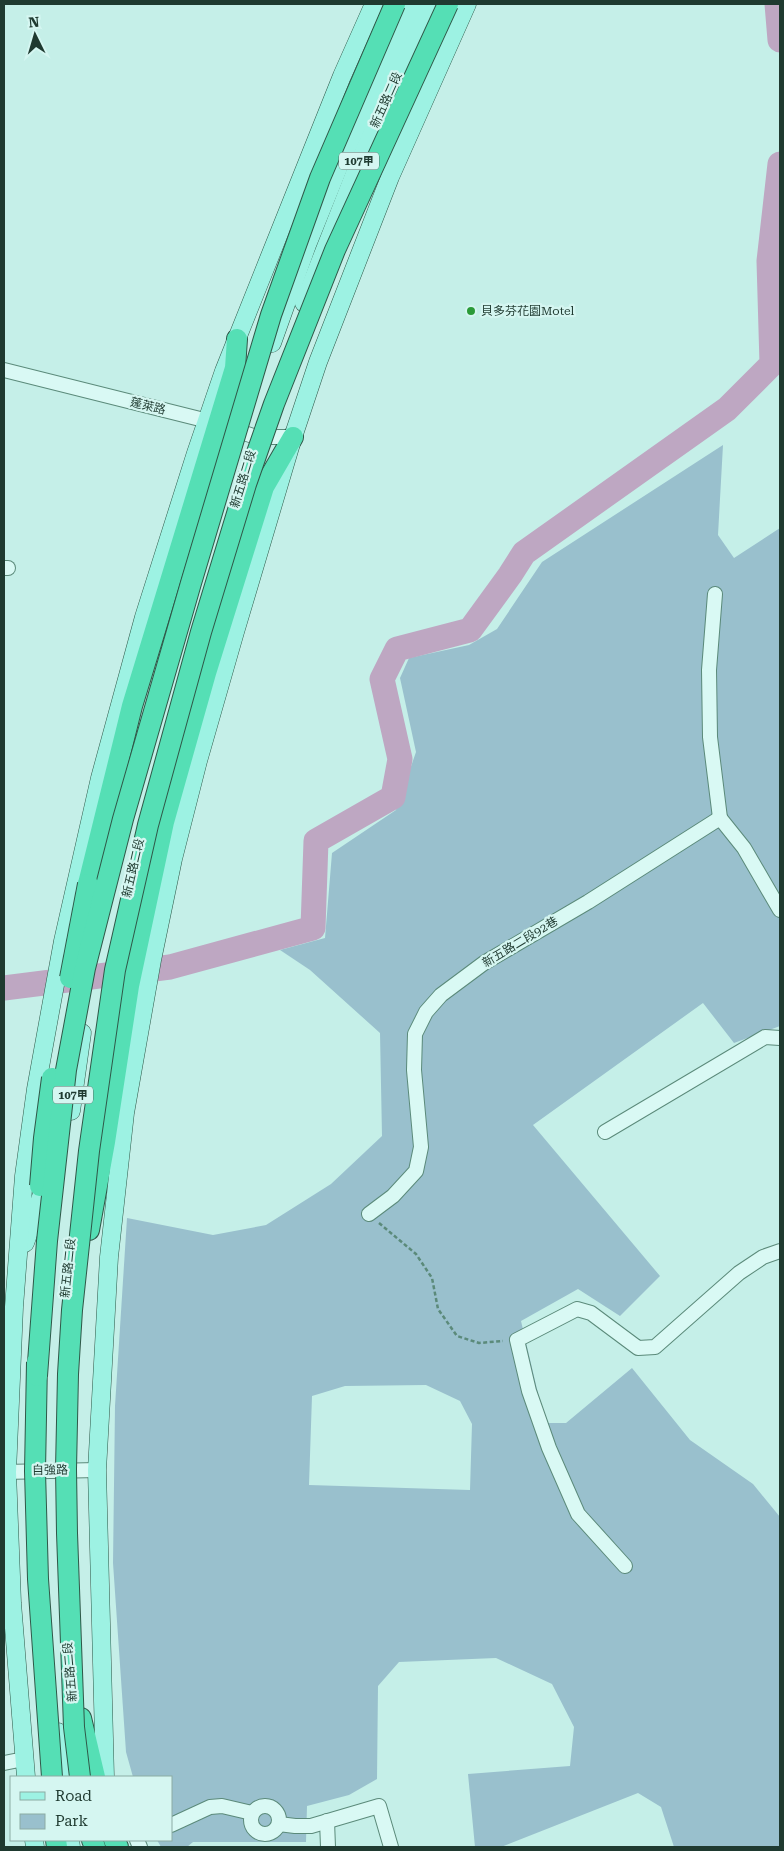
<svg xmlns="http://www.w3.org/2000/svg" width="784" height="1851" viewBox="0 0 784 1851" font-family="'Roboto Serif','Noto Sans TC',serif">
	<rect width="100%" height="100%" fill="#c5efe8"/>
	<!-- green -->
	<path fill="#99c0cd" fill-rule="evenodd" d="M723,445l-5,90 16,23 46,-30v498l-46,17 -31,-40 -170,122 127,151 -40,40 -42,-27 -57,32 24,102h21l66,-55 58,72 63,44 27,33v330h-106l-13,-40 -23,-14 -137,54h-26l-7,-73 102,-8 4,-39 -22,-43 -56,-26 -97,4 -21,24 -1,93 -28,16 -42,11 -1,36h-113l-6,5h-26l-4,-7h14v-63h-38l-7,-25 -13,-189 2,-157 12,-188 86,17 53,-10 65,-41 51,-48 -2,-103 -70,-63 -30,-20 45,-12 7,-85 64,-43 20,-58 -16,-74 9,-20 60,-13 28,-16 45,-67zM426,1385l34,16 12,23 -2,66 -161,-5 3,-89 33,-10z"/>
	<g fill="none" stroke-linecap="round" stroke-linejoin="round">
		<!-- river -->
		<g stroke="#bea7c2" stroke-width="25">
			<polyline points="777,4 780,40"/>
			<polyline points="4,988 170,967 313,928 316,841 393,797 400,759 382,679 397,649 470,630 510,575 524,553 727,409 772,364 769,261 780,164"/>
		</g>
		<defs>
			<g id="minor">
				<polyline points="4,370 208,421 256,437 293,437"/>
				<polyline points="4,568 8,568"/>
				<polyline points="715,594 709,670 710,737 720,818"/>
				<polyline points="605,1132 765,1037 780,1038"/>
				<polyline points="369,1214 393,1196 416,1171 421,1147 414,1070 415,1034 426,1012 441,995 484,963 588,902 720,818 744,848 780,910"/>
				<polyline points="4,1472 97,1470"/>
				<polyline points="625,1566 578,1514 549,1448 529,1391 517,1340 577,1309 591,1313 638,1348 655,1347 739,1273 763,1257 780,1251"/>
				<polyline points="4,1763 24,1759"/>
				<circle cx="265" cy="1820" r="14"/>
				<polyline points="327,1821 328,1847"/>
				<polyline points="279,1824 295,1826 311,1826 379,1806 391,1847"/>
				<polyline points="171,1825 210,1807 222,1806 252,1813"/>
				<polyline points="137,1840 140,1847"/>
			</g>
			<g id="major">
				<polyline points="304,303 359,163 429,4"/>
				<polyline points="272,343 307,245 343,156 412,4"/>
				<polyline points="71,1111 82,1033"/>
				<polyline points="25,1243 49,1174"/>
				<polyline points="58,1732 62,1777"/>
				<polyline points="26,1777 12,1603 7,1472 14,1307 24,1176 36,1089 63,941 100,778 144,617 196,453 224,371 342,76 374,4"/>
				<polyline points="105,1777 97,1470 109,1257 125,1113 152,960 173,859 198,761 235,632 293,437 318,362 390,177 467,4"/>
				<polyline points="34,1840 35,1847"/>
				<polyline points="70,1840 71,1847"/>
			</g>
			<g id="highway">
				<polyline points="88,884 132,706 235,368 237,339"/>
				<polyline points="89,1230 105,1142 129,986 164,822 206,673 264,487 293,437"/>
				<polyline points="81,1718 95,1777"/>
				<polyline points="56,1840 57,1847"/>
				<polyline points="92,1840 95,1847"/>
				<polyline points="114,1840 118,1847"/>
			</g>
		</defs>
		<!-- minor casing -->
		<use href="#minor" stroke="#5b8a7a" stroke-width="16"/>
		<!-- major casing -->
		<use href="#major" stroke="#2f5848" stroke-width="19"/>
		<!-- highway casing -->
		<use href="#highway" stroke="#2f5848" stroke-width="22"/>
		<!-- path -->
		<polyline stroke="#5b8a7a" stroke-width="2.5" stroke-dasharray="4 2.5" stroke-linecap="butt" points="379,1223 416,1254 432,1278 438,1309 457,1336 479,1343 503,1341"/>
		<!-- minor -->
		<use href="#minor" stroke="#d9f9f4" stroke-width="14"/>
		<!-- major -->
		<use href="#major" stroke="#9df2e3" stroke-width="18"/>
		<!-- highway -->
		<use href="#highway" stroke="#55dfb5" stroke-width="20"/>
		<defs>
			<g id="highway-bridge">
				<polyline points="70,978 88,884"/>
				<polyline points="40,1186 44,1138 52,1078"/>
				<polyline points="37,1362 35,1471 38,1579 52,1777"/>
				<polyline points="37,1376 47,1241 66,1070 85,968 123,819 191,583 271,315 320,178 395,4"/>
				<polyline points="80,1777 74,1727 67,1533 66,1469 68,1374 72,1310 89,1151 115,970 148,825 201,632 246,484 274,404 335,250 448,4"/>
			</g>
		</defs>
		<!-- highway-bridge casing -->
		<use href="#highway-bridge" stroke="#2f5848" stroke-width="22" stroke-linecap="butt"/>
		<!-- highway-bridge -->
		<use href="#highway-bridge" stroke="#55dfb5" stroke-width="20"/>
	</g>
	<!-- markers -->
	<circle fill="#2a9a38" stroke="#d5f6f1" stroke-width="2" cx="471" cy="311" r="5"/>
	<g text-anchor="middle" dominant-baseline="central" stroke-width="4.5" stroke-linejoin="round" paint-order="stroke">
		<!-- shield labels -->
		<g fill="#d5f6f1" stroke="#56726a" stroke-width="1">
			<rect x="339" y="152.5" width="40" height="17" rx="4"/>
			<rect x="53" y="1086.5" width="40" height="17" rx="4"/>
		</g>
		<g font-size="11" font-weight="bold" fill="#1f3a30">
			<text x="359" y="161">107甲</text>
			<text x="73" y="1095">107甲</text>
		</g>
		<!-- street labels -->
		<g font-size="12" fill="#1f3a30" stroke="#d5f6f1">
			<text transform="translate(386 100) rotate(-66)">新五路二段</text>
			<text transform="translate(148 406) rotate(14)">蓬萊路</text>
			<text transform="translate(243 479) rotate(-73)">新五路二段</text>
			<text transform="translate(133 868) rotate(-77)">新五路二段</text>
			<text transform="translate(520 942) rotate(-31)">新五路二段92巷</text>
			<text transform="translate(68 1268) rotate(-84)">新五路二段</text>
			<text transform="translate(50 1470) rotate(-1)">自強路</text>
			<text transform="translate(70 1672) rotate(-95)">新五路二段</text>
		</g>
		<!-- poi labels -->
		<g font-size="12" fill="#1f3a30" stroke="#d5f6f1" text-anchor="start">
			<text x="481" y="311">貝多芬花園Motel</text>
		</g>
	</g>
	<!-- border -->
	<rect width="784" height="1851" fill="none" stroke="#1f3a30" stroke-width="10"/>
	<!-- legend -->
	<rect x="10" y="1776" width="162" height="65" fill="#d5f6f1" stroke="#8caba4"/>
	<rect x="20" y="1792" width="25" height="8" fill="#9df2e3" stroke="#8caba4"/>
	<text x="55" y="1801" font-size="15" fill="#1f3a30">Road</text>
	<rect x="20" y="1814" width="25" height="15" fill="#99c0cd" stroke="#8caba4"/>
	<text x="55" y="1826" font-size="15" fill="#1f3a30">Park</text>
	<!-- north arrow -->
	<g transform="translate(35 35) rotate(355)" stroke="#d5f6f1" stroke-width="4" paint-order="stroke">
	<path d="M0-4L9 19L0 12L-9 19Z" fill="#1f3a30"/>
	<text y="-8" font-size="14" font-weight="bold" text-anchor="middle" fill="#1f3a30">N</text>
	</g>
</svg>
